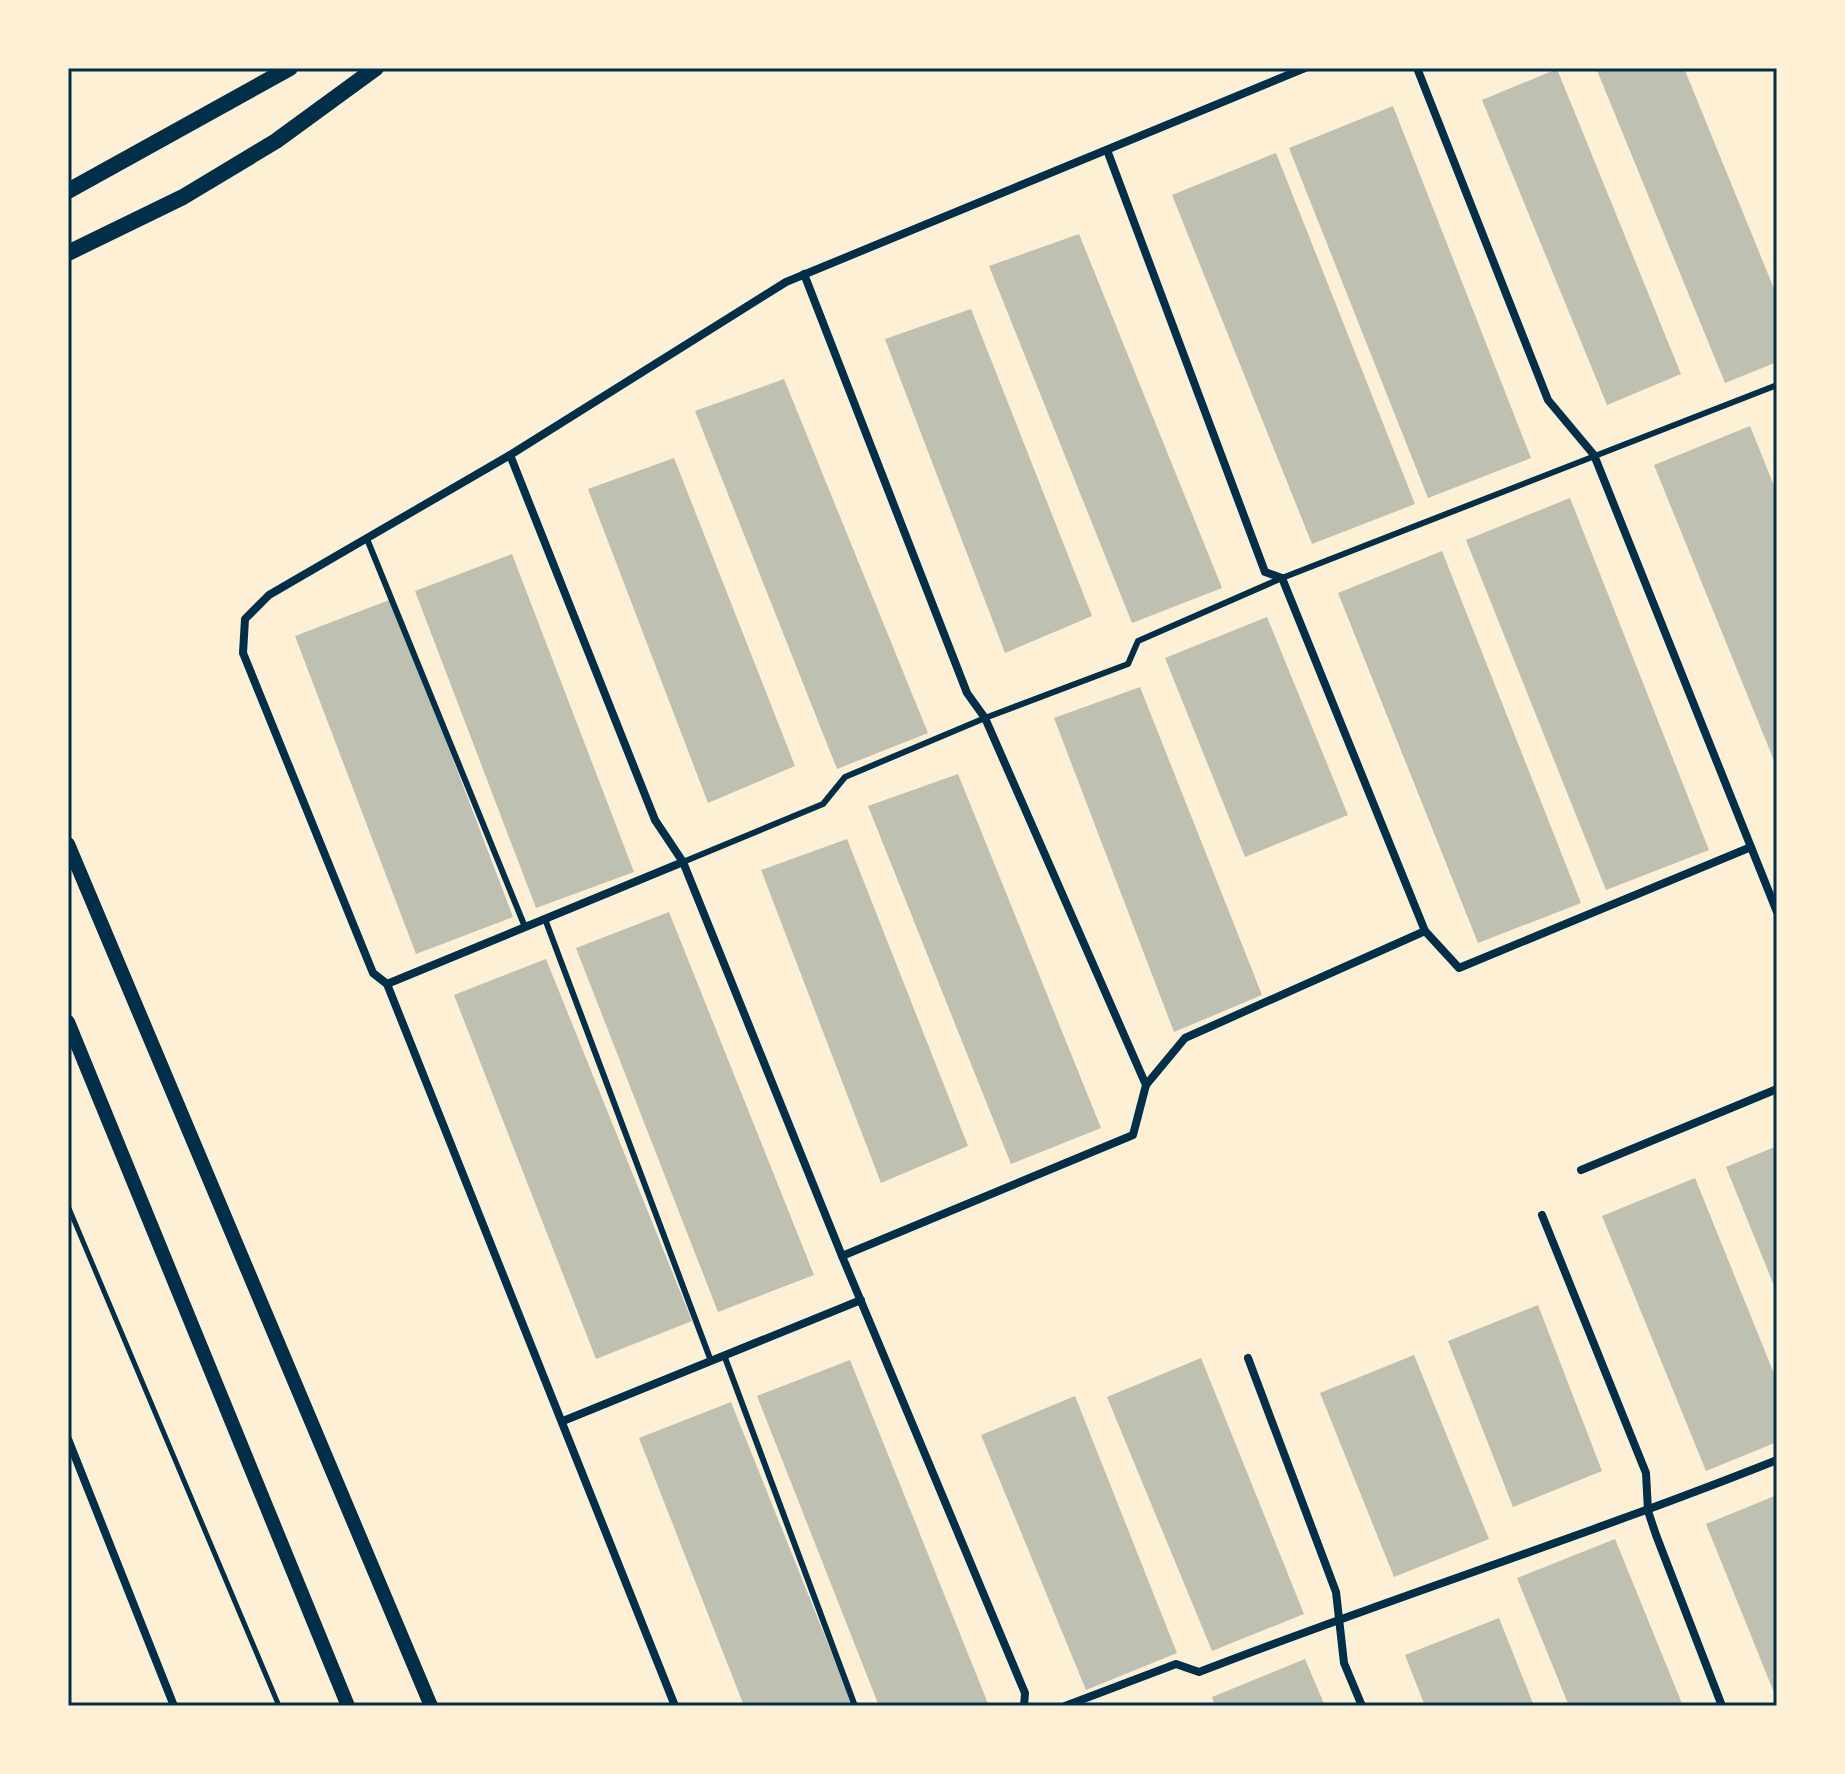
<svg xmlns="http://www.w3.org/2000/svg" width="1845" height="1774" viewBox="0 0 1845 1774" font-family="Roboto,sans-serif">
	<rect width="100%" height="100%" fill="#fdf0d5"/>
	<!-- building -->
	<g fill="#bec0b2">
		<polygon points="1596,68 1684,68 1777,296 1777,362 1725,383"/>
		<polygon points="1557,69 1681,374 1607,405 1482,100"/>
		<polygon points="1393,106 1531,458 1428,498 1289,148"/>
		<polygon points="1276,153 1415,504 1312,544 1172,195"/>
		<polygon points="1079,234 1222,588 1132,623 989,266"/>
		<polygon points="971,309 1092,616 1005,653 885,339"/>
		<polygon points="784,379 928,733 837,769 695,411"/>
		<polygon points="1750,426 1777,493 1777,768 1654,465"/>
		<polygon points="674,458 795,766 708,803 588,489"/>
		<polygon points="1570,498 1709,850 1606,890 1466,540"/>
		<polygon points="1442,551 1581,903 1478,943 1338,593"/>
		<polygon points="512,554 634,872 536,908 415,591"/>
		<polygon points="392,599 513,917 416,954 295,636"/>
		<polygon points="1267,617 1348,815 1245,857 1165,658"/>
		<polygon points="1140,687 1262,995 1174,1032 1054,718"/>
		<polygon points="958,774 1101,1128 1011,1164 868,806"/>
		<polygon points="847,839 968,1146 881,1183 761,870"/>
		<polygon points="669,912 814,1275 718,1312 576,948"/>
		<polygon points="546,959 692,1321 596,1359 454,995"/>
		<polygon points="1777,1146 1777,1293 1726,1167"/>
		<polygon points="1695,1178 1777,1381 1777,1442 1706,1471 1602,1216"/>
		<polygon points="1538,1305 1602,1471 1513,1507 1448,1341"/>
		<polygon points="1414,1355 1489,1539 1394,1577 1320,1393"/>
		<polygon points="1201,1358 1304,1614 1212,1651 1107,1397"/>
		<polygon points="850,1360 989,1706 879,1706 757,1396"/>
		<polygon points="1075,1396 1177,1653 1086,1690 981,1435"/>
		<polygon points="731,1402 853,1706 744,1706 639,1438"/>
		<polygon points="1777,1495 1777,1700 1706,1524"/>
		<polygon points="1615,1539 1683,1706 1569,1706 1517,1578"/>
		<polygon points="1499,1618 1534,1706 1425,1706 1405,1655"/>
		<polygon points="1305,1659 1325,1706 1215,1706 1212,1697"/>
	</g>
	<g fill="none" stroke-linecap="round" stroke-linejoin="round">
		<!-- path -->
		<polyline stroke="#003049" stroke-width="5" points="68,1206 279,1706"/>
		<!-- service -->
		<g stroke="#003049" stroke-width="6">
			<polyline points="367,539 525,927"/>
			<polyline points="683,862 823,804 845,777 985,718 1128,664 1138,641 1282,578 1777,385"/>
			<polyline points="545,919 711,1361"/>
			<polyline points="724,1355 855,1706"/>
		</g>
		<!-- minor -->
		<g stroke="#003049" stroke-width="8">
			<polyline points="1417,68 1548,400 1594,455 1777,912"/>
			<polyline points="1107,150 1265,572 1282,578 1425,931"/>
			<polyline points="804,274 967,693 985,718 1146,1085"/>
			<polyline points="510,455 655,820 683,862 842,1256 1025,1693 1024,1706"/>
			<polyline points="387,984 683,862"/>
			<polyline points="1581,1170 1777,1089"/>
			<polyline points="1542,1215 1646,1473 1648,1511 1656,1535 1722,1706"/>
			<polyline points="842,1256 1133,1135 1146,1085 1185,1038 1425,931 1459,968 1751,847"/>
			<polyline points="1248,1358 1336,1592 1344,1663 1362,1706"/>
			<polyline points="563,1421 861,1300"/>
			<polyline points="68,1439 174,1706"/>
			<polyline points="675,1706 387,984 373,973 243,653 245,619 269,595 510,455 786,282 1305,68"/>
			<path d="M1065,1706l111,-42 23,8c191,-74 387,-136 578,-212"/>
		</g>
		<!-- tertiary -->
		<g stroke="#003049" stroke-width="14">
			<polyline points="68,844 431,1706"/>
			<polyline points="68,1022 348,1706"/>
		</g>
		<!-- secondary -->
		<g stroke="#003049" stroke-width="16">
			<polyline points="68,191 290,68"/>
			<polyline points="68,253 183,197 276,141 376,68"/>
		</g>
	</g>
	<!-- border -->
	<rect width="1845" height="1774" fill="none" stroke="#fdf0d5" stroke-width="140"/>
	<rect x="70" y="70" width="1705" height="1634" fill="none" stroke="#003049" stroke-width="3"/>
</svg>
